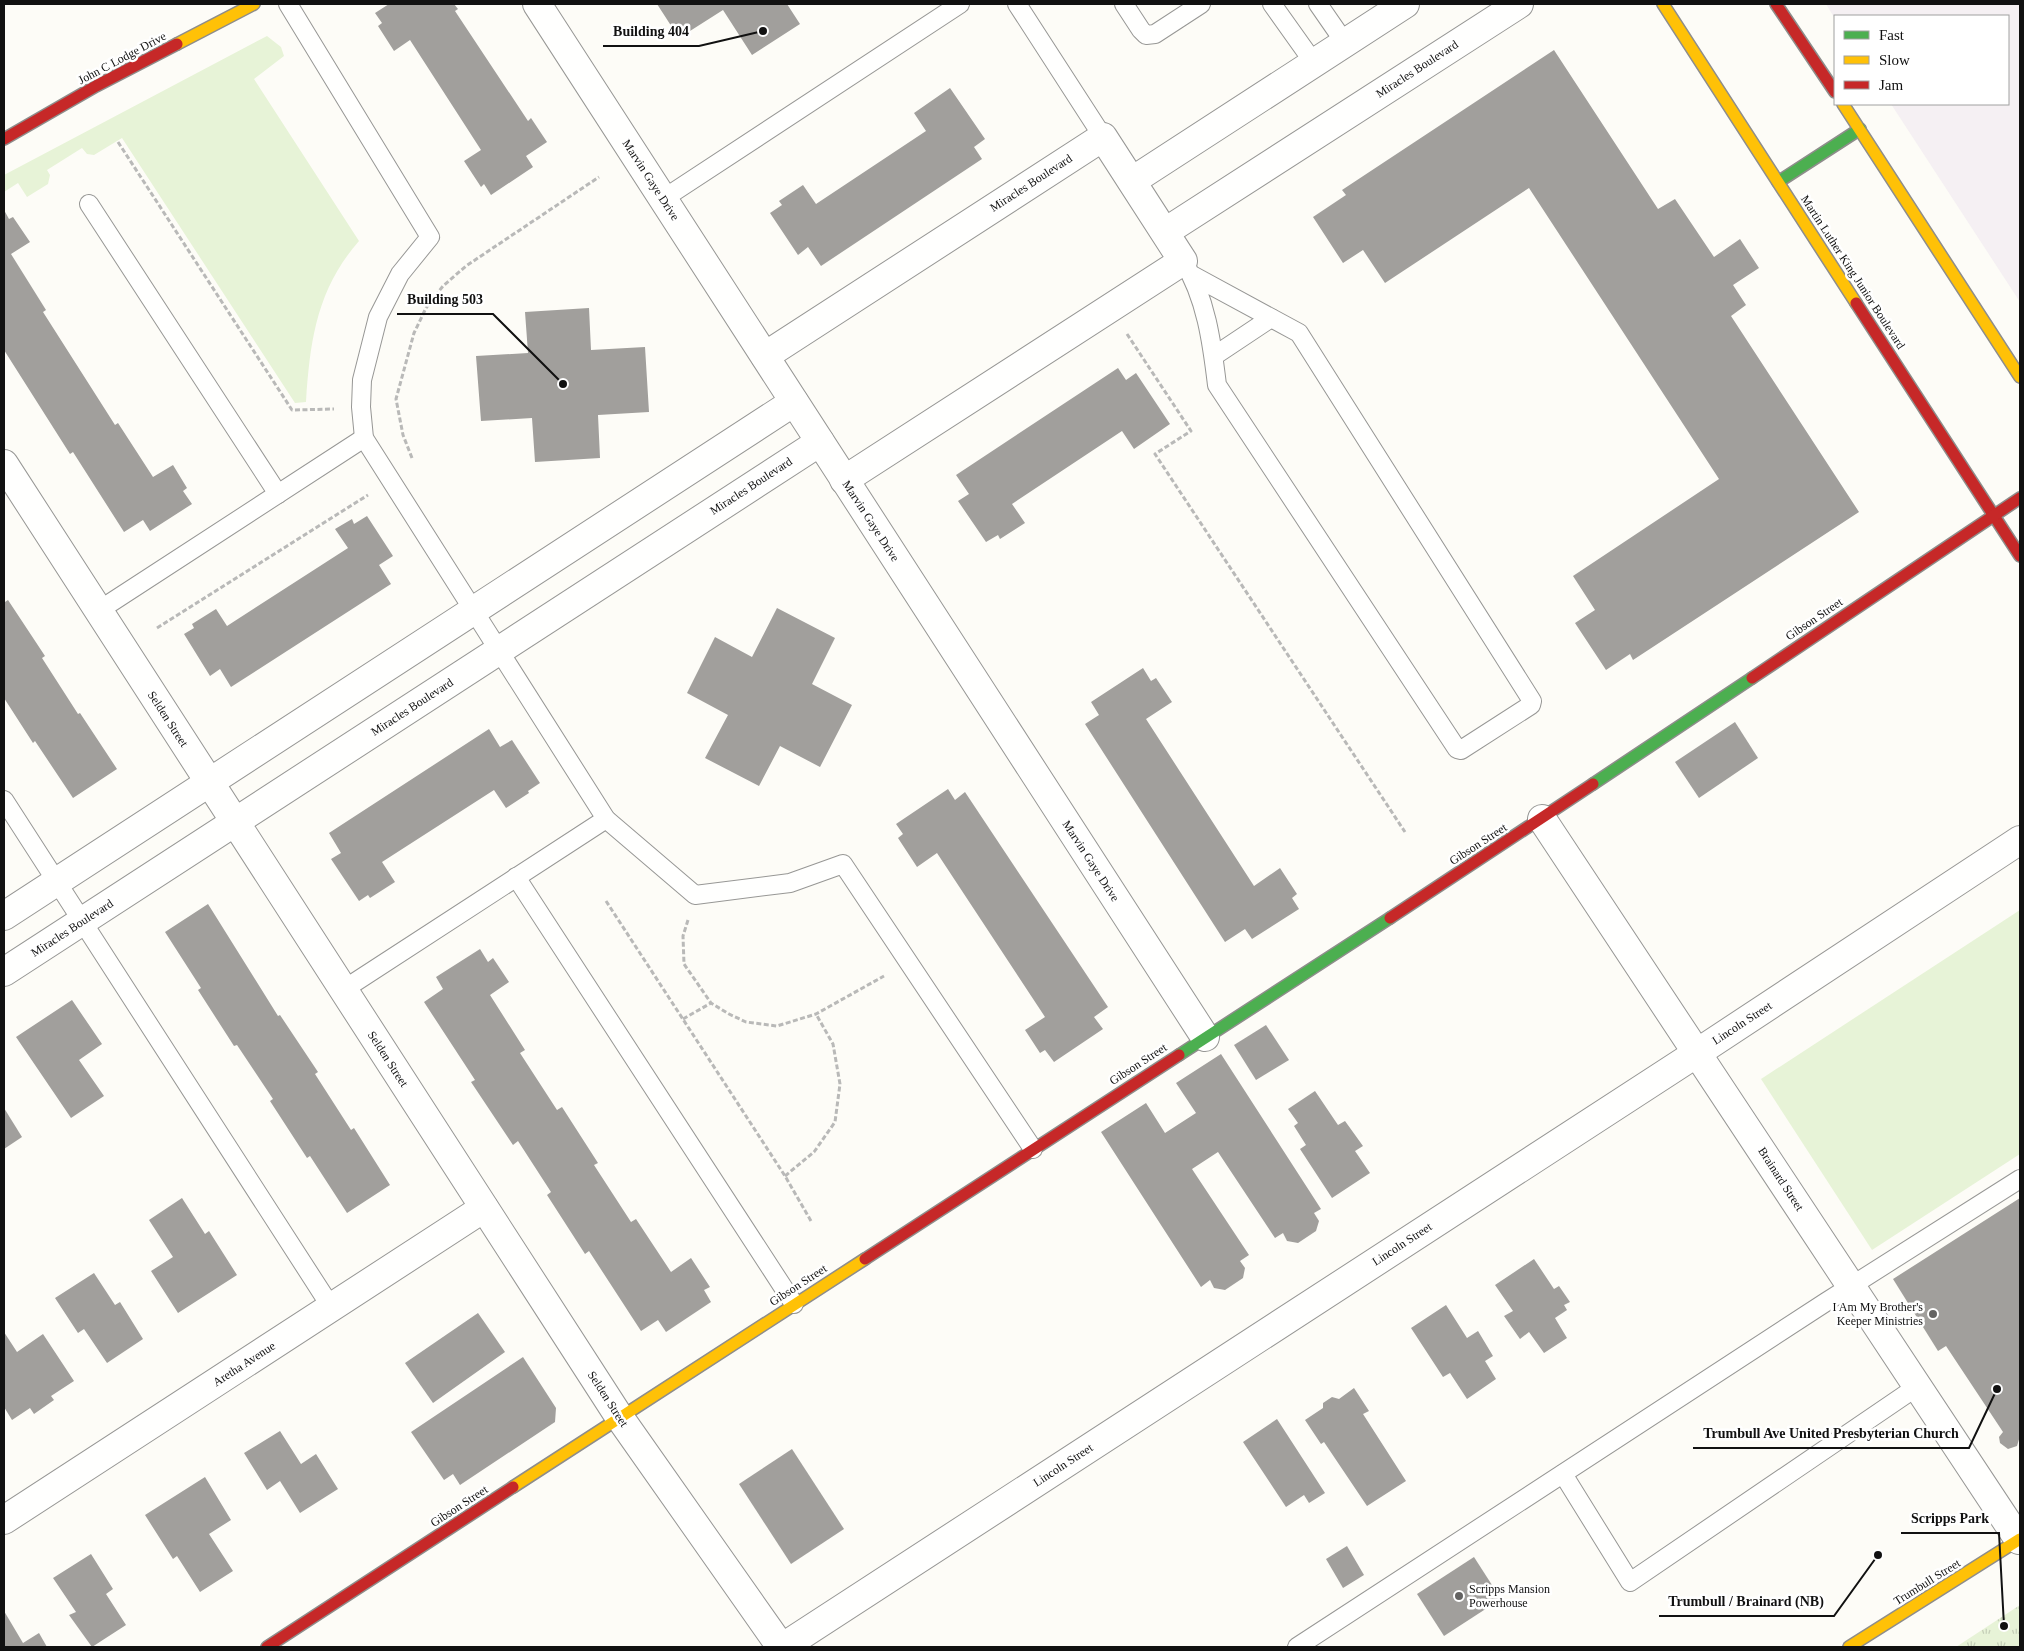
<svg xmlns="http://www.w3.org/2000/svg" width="2024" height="1651" viewBox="0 0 2024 1651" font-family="Georgia,serif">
	<defs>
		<pattern id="park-tufts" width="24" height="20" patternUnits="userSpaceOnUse" patternTransform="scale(1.25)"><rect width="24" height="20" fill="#e7f3d7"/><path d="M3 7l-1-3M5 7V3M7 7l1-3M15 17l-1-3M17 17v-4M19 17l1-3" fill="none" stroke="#c5cfb8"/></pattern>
	</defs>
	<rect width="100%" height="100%" fill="#fdfcf7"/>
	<!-- industrial -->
	<polygon fill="#f5f0f3" points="1826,4 2020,4 2020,302 1891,104 2008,104 2008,16 1835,16 1835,19"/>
	<!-- grass -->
	<g fill="#e7f3d7">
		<path d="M267,36l14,11 3,9 -30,23 105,162c-42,48 -49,99 -53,161l-11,1 -173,-265 -28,17 -7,-1 -5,-6 -35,22 3,5 -2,9 -21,13 -9,-14 -14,9v-17z"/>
		<polygon points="2020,910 2020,1154 1872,1250 1761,1079"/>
	</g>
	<!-- park -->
	<polygon fill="url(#park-tufts)" points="2020,1605 2020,1647 1956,1647"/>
	<!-- building -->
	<g fill="#a19f9c">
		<polygon points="389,4 454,4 458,9 455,11 528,121 531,118 547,142 526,156 533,167 491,195 484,184 481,187 464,161 481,150 410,40 394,51 378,26 382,23 375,13"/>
		<polygon points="657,4 787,4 800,24 752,55 723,10 679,38"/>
		<polygon points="1554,50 1658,209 1675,199 1714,257 1740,239 1759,268 1733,285 1746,305 1731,316 1859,512 1633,660 1630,654 1606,670 1575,623 1595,610 1573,576 1719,479 1529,188 1385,283 1363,250 1343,263 1313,217 1346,195 1342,190"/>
		<polygon points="950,88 985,139 974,147 982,159 821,266 808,247 798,255 770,213 782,205 779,201 803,185 816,204 926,131 914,113"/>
		<polygon points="4,210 9,219 13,217 30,242 11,254 46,310 43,312 115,425 118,423 153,477 173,465 187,488 183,491 192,504 150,531 143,520 124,532 73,452 70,454 4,350"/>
		<polygon points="589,308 591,350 645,347 649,412 598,415 600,458 535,462 532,418 481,421 476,356 528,353 525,312"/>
		<polygon points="1118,368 1126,380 1136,373 1170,424 1134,449 1122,431 1012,504 1025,523 1000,539 998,535 986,542 958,501 969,494 956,475"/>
		<polygon points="367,516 393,556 379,565 391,584 231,687 220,669 210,676 184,634 194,628 192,624 216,609 227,626 348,548 335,529 352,519 354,524"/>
		<polygon points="4,599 5,602 8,600 45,656 42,658 78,714 80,713 117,769 73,798 35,741 33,743 4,698"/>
		<polygon points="777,608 835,638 812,684 852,705 820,767 780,746 759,786 705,758 728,715 687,693 715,637 752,657"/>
		<polygon points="1143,668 1151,681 1156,678 1172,702 1146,719 1254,886 1280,868 1297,894 1292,898 1299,909 1252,939 1245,929 1225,942 1085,724 1099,715 1091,702"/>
		<polygon points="1735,722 1758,758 1699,798 1675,762"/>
		<polygon points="489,729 500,747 512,740 540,783 528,791 529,793 506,808 494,790 382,862 395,882 370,898 368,895 359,901 331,859 341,853 329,833"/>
		<polygon points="948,789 955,800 965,792 1108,1007 1094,1017 1103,1029 1054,1062 1045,1050 1040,1053 1025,1030 1045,1017 937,853 917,867 898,838 903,834 896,824"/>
		<polygon points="208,904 278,1016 280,1015 318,1072 315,1074 351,1130 354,1128 390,1185 347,1213 310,1156 307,1158 270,1101 273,1099 237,1045 234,1046 198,990 201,988 165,932"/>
		<polygon points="480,949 488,962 493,958 509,982 490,995 525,1050 520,1053 557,1110 562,1107 598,1163 594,1165 631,1222 636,1219 671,1272 691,1258 710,1287 704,1290 711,1302 666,1332 658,1320 641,1331 589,1251 585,1254 547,1195 551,1192 518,1141 513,1145 471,1082 475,1080 424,1002 443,989 436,977"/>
		<polygon points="72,1000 102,1044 79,1060 104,1096 71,1118 16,1037"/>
		<polygon points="1266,1025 1289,1060 1256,1080 1234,1045"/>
		<polygon points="1221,1054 1321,1209 1314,1213 1319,1221 1316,1231 1298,1243 1287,1241 1283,1233 1275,1238 1218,1152 1192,1169 1249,1255 1240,1261 1245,1268 1243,1278 1225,1290 1214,1288 1210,1280 1201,1287 1101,1132 1146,1103 1165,1133 1196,1113 1176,1083"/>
		<polygon points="1315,1091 1338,1125 1345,1121 1363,1146 1355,1151 1370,1173 1332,1198 1300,1149 1306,1145 1294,1126 1298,1123 1288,1109"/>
		<polygon points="4,1108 22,1137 4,1149"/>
		<polygon points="182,1198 205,1234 209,1231 237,1275 178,1313 151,1271 173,1257 149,1220"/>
		<polygon points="2020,1198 2020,1436 2017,1446 2008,1449 2000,1443 1999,1437 2003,1432 1946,1346 1938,1351 1893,1279"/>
		<polygon points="1534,1259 1554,1289 1559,1286 1570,1302 1564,1305 1567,1310 1555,1318 1567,1338 1544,1353 1529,1332 1520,1339 1504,1316 1513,1311 1495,1285"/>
		<polygon points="94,1273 115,1305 120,1302 143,1339 107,1363 84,1329 78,1333 55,1298"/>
		<polygon points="1446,1305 1467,1338 1478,1331 1493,1356 1485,1361 1496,1379 1467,1399 1450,1373 1443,1377 1411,1328"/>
		<polygon points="478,1313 505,1352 433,1403 405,1363"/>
		<polygon points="4,1332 17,1352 43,1334 74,1381 51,1396 54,1400 34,1414 30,1408 12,1420 4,1407"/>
		<polygon points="523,1357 556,1408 555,1422 460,1485 453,1474 444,1480 411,1432"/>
		<polygon points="1354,1388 1369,1411 1363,1414 1406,1481 1367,1506 1324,1442 1321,1444 1305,1420 1323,1408 1323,1403 1332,1397 1339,1399"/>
		<polygon points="1277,1419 1325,1493 1309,1503 1304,1495 1286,1507 1243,1442"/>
		<polygon points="280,1431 301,1464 316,1454 338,1489 300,1513 280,1481 267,1490 244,1453"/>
		<polygon points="792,1449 844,1529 791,1564 739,1484"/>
		<polygon points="205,1477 231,1520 209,1534 233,1571 200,1592 177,1556 173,1559 145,1515"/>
		<polygon points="1347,1546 1364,1575 1343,1588 1326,1559"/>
		<polygon points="91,1554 113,1589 106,1594 126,1625 92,1647 69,1615 76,1612 53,1578"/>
		<polygon points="1474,1557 1501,1599 1444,1636 1417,1594"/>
		<polygon points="4,1611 23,1643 39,1633 47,1647 4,1647"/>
	</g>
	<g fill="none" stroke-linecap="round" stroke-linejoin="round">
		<defs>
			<g id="lane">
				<polyline points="288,4 430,237 400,274 378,317 362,380 361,407 364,438 606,819 695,895 790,883 843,864 1033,1149"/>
				<polyline points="1017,4 1103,137"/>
				<polyline points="1124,4 1141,30 1146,35 1155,34 1201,4"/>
				<polyline points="1272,4 1314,63"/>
				<polyline points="1318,4 1345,43"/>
				<polyline points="663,199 960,4"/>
				<polyline points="89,204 278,494"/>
				<path d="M1183,261c23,36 29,82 34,124l240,364 4,1 70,-45 1,-4 -233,-368 -107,-58"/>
				<polyline points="1214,356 1271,318"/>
				<polyline points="98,611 364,438"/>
				<polyline points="4,800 331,1307"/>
				<polyline points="516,877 794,1304"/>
				<polyline points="343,990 606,819"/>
				<polyline points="1563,1474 1630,1582 1918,1386"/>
				<polyline points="1297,1647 1826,1302 2020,1179"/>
			</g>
			<g id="street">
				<polyline points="537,4 1205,1037"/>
				<polyline points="1132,181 1405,4"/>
				<polyline points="1165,232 1519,4"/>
				<polyline points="765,356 1103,137 1183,261 844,480"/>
				<polyline points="4,464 620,1418 781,1647"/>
				<polyline points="1542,819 2019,1540"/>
				<polyline points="4,916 794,402"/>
				<polyline points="4,972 820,442"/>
				<polyline points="4,1520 484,1208"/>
				<polyline points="783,1647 1697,1053 2020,840"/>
			</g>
			<g id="fast">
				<polyline points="1778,182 1860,129"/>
				<polyline points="1593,784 1752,678"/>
				<polyline points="1179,1055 1390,918"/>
			</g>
			<g id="slow">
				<polyline points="1663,4 1856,303"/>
				<polyline points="177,44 254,4"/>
				<polyline points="1843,104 2020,377"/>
				<polyline points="513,1487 865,1259"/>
				<polyline points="1849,1647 2020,1539"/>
			</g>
			<g id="jam">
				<polyline points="1776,4 1835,92"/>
				<polyline points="4,139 96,86 177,44"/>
				<polyline points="1856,303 2020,556"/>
				<polyline points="1752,678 2020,498"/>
				<polyline points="1390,918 1593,784"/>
				<polyline points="865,1259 1179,1055"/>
				<polyline points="267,1647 513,1487"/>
			</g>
		</defs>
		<!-- lane casing -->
		<use href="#lane" stroke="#979795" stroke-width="20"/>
		<!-- street casing -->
		<use href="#street" stroke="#979795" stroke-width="30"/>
		<!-- fast casing -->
		<use href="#fast" stroke="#8e8d8b" stroke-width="14"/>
		<!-- slow casing -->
		<use href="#slow" stroke="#8e8d8b" stroke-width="14"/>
		<!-- jam casing -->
		<use href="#jam" stroke="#8e8d8b" stroke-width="14"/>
		<!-- path -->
		<g stroke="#b9b9b8" stroke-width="3" stroke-dasharray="5 2.5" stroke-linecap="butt">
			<polyline points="118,142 292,410 334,409"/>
			<polyline points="1127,334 1191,431 1155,454 1405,832"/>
			<polyline points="412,458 403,435 396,399 414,333 426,308 443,286 466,266 599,177"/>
			<polyline points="157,628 368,495"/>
			<polyline points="606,901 785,1176 811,1221"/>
			<polyline points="688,920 683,936 684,964 711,1003 729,1014 746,1022 777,1026 816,1014 884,976"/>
			<polyline points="683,1019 711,1003"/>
			<polyline points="785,1176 814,1152 835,1122 840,1084 833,1044 816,1014"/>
		</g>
		<!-- lane -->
		<use href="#lane" stroke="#fffffe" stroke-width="18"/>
		<!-- street -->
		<use href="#street" stroke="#fffffe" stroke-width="28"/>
		<!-- fast -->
		<use href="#fast" stroke="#4caf50" stroke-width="11"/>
		<!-- slow -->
		<use href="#slow" stroke="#ffc107" stroke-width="11"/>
		<!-- jam -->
		<use href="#jam" stroke="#c62828" stroke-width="11"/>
	</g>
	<!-- markers -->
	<g fill="#646362" stroke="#fff" stroke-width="2">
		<circle cx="1933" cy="1314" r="5"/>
		<circle cx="1459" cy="1596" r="5"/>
	</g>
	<g text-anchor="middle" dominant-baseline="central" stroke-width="5" stroke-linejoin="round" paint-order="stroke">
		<!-- street labels -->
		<g font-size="12" fill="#111" stroke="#fff">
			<text transform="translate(122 58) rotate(-28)">John C Lodge Drive</text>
			<text transform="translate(1417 69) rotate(-33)">Miracles Boulevard</text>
			<text transform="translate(651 180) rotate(57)">Marvin Gaye Drive</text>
			<text transform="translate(1031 183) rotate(-33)">Miracles Boulevard</text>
			<text transform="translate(1853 272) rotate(57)">Martin Luther King Junior Boulevard</text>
			<text transform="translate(751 486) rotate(-33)">Miracles Boulevard</text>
			<text transform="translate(871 521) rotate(57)">Marvin Gaye Drive</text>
			<text transform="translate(1814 619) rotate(-34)">Gibson Street</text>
			<text transform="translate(412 707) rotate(-33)">Miracles Boulevard</text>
			<text transform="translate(168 719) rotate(57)">Selden Street</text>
			<text transform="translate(1478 844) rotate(-33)">Gibson Street</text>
			<text transform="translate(1091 861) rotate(57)">Marvin Gaye Drive</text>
			<text transform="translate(72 928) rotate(-33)">Miracles Boulevard</text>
			<text transform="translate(1742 1023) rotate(-33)">Lincoln Street</text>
			<text transform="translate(388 1059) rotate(57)">Selden Street</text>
			<text transform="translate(1138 1064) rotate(-33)">Gibson Street</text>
			<text transform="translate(1781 1179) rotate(57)">Brainard Street</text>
			<text transform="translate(1402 1244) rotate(-33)">Lincoln Street</text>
			<text transform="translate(798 1285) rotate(-33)">Gibson Street</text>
			<text transform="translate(244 1364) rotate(-33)">Aretha Avenue</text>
			<text transform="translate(608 1399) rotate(57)">Selden Street</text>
			<text transform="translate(1063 1465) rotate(-33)">Lincoln Street</text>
			<text transform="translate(459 1506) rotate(-33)">Gibson Street</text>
			<text transform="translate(1927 1582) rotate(-32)">Trumbull Street</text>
		</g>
		<!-- poi labels -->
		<g font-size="12" fill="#111" stroke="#fff" text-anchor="end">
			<text x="1923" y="1307">I Am My Brother's<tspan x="1923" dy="14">Keeper Ministries</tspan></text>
			<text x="1469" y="1589" text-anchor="start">Scripps Mansion<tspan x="1469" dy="14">Powerhouse</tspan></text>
		</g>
	</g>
	<!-- callouts -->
	<path fill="none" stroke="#111" stroke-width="2" d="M763 31L699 46H603M563 384L493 314H397M1997 1389L1969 1448H1693M2004 1626L1999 1533H1901M1878 1555L1834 1616H1659"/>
	<g fill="#111" stroke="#fff" stroke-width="2">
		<circle cx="763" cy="31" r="5"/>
		<circle cx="563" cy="384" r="5"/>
		<circle cx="1997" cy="1389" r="5"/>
		<circle cx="2004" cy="1626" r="5"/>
		<circle cx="1878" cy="1555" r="5"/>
	</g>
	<g font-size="14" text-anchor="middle" font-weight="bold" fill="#111" stroke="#fff" stroke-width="5" stroke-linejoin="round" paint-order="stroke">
		<text x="651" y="36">Building 404</text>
		<text x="445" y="304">Building 503</text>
		<text x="1831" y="1438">Trumbull Ave United Presbyterian Church</text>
		<text x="1950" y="1523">Scripps Park</text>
		<text x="1746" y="1606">Trumbull / Brainard (NB)</text>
	</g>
	<!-- border -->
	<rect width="2024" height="1651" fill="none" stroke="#111111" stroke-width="10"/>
	<!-- legend -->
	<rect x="1834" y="15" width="175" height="90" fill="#ffffff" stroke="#a0a0a0"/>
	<rect x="1844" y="31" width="25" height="8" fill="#4caf50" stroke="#a0a0a0"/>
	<text x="1879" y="40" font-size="15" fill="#111111">Fast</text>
	<rect x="1844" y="56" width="25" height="8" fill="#ffc107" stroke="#a0a0a0"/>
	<text x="1879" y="65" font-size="15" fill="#111111">Slow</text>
	<rect x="1844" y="81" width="25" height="8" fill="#c62828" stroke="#a0a0a0"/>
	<text x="1879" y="90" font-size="15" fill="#111111">Jam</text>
</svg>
